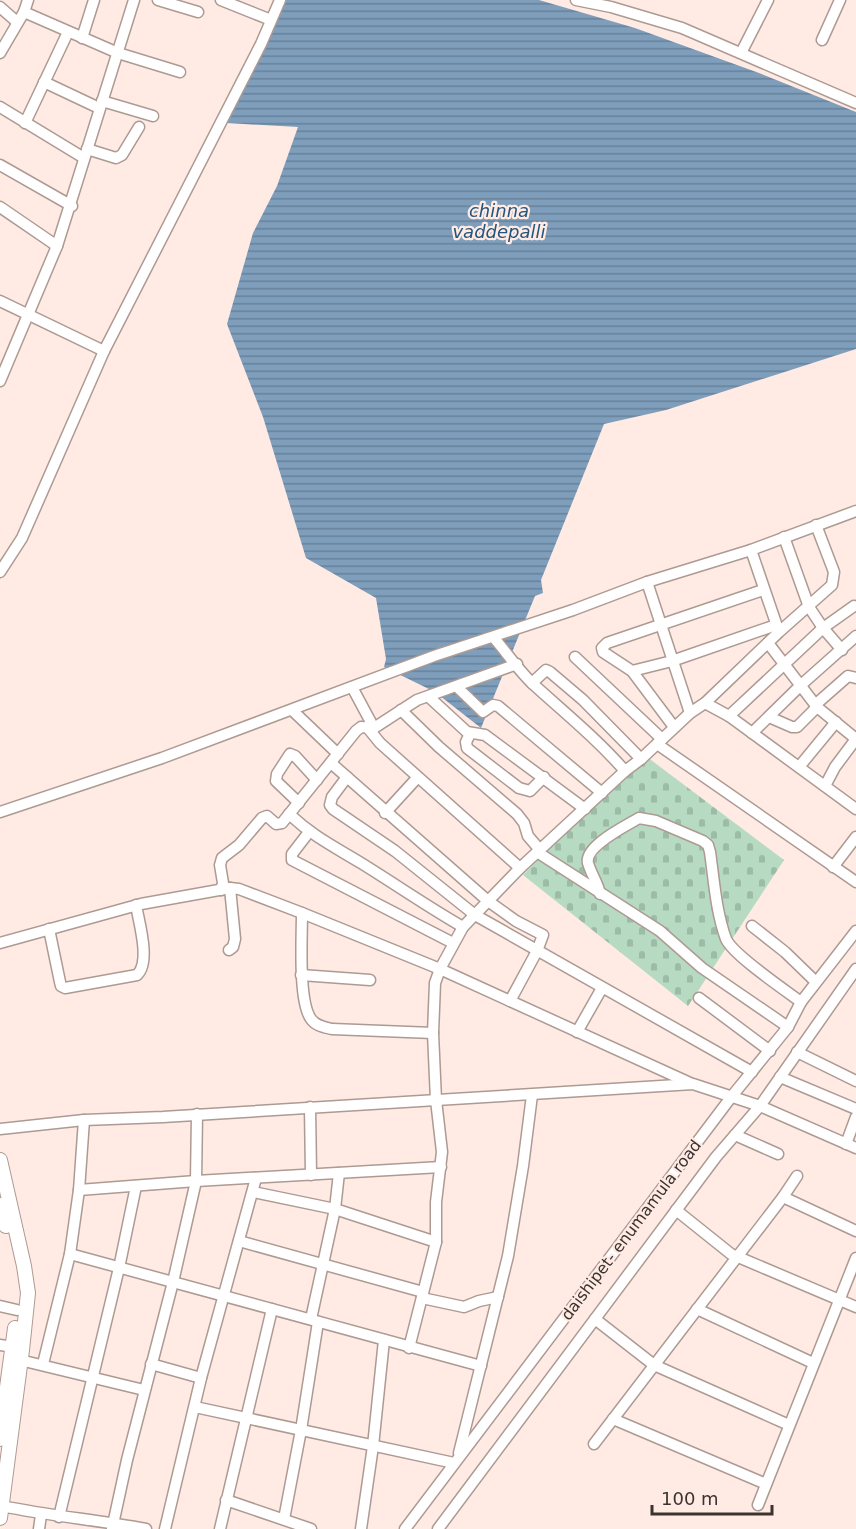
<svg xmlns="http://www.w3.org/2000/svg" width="856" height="1529" viewBox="0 0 856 1529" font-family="'DejaVu Sans',sans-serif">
	<defs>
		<pattern id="cemetery-stones" width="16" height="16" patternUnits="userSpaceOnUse" patternTransform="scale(1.5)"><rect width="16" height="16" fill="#b6dac2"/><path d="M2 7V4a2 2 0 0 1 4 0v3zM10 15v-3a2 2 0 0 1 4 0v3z" fill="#9dbca7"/></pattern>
		<pattern id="water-rules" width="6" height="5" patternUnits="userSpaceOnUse" patternTransform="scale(1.5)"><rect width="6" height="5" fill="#7e9ebc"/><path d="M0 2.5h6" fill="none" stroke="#688199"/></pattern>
	</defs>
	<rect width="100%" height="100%" fill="#ffebe3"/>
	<!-- cemetery -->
	<polygon fill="url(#cemetery-stones)" points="643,754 784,860 688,1006 523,875"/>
	<!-- water -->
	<polygon fill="url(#water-rules)" points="280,0 539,0 635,28 759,73 856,112 856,349 666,410 604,424 541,580 543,593 535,596 481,728 435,692 384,667 386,659 376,598 306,558 263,417 227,324 253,233 277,186 298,127 227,123"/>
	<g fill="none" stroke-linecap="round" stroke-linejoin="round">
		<defs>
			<g id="minor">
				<polyline points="158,0 198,12"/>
				<polyline points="221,0 271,20"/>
				<polyline points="576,0 611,7 682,28 856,103"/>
				<polyline points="0,7 17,22"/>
				<polyline points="24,12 118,53 180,72"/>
				<polyline points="82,38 94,0"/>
				<polyline points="822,40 840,0"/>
				<polyline points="0,53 24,12 28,0"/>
				<polyline points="741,53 768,0"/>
				<polyline points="44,82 99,108"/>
				<polyline points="102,101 153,116"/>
				<polyline points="0,107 84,158"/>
				<polyline points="25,123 68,32"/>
				<polyline points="87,149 116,158 122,155 139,127"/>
				<polyline points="0,165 72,206"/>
				<polyline points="0,207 57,246"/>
				<polyline points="0,301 104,351"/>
				<polyline points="0,381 57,246 134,0"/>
				<polyline points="784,537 809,607 823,628 842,650"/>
				<polyline points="751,550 778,629"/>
				<polyline points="0,572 22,538 104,351 261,44 280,0"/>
				<polyline points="647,582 690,713"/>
				<polyline points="763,590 607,643 602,648 603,652 632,671 672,661 776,625"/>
				<path d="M494,638c13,15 25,33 39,46 32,29 64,55 92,87"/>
				<polyline points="768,643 817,707 856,739 835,767 825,786"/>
				<polyline points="575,657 662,739"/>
				<polyline points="632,671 674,727"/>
				<polyline points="532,683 546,670 550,672 583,700 641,759"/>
				<polyline points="352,687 374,728"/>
				<polyline points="457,687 483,712 493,705 498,706 602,793"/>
				<polyline points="429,697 467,732 485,735 585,809"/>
				<polyline points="705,703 729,716 856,809"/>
				<polyline points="815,705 848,676 856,678"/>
				<polyline points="292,710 338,754"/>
				<polyline points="401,710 439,747 517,814 524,823 528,836 540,850"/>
				<polyline points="729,716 823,628 854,606"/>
				<polyline points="769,717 792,727 797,727 817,707"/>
				<polyline points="367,727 380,743 520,868"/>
				<polyline points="752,733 801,685 856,636"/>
				<polyline points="470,734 466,742 467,748 519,788 530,791 544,777"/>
				<polyline points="657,744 856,882"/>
				<polyline points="331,763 488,901 516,921 543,935 537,951 510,1001"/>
				<polyline points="799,767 836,722"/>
				<polyline points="347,777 332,797 330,805 333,809 395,851 475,915 752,1072"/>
				<polyline points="299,803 276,781 277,774 290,754 295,756 317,780"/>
				<polyline points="0,812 162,758 434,656 573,610 647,582 751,550 856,511"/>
				<polyline points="385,813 417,778"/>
				<path d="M289,814c25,23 44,32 72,49 34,21 67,44 102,64"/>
				<polyline points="309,832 292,854 292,860 453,943"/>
				<polyline points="537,852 660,931 702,968 788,1027"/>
				<polyline points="833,867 856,837"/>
				<polyline points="221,890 223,883 220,865 222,858 239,845 262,818 267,816 276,824 282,823 356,731 361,727 374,728 417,700 517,664"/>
				<path d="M600,894c-2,-11 -9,-20 -12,-31 -4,-17 38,-37 51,-45l17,3 47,20 5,4 2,7c4,28 6,60 16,87 7,16 59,51 75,63"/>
				<path d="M302,913c0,24 -4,88 9,106 5,7 13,8 21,10l101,4"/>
				<polyline points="752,926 785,952 816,982"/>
				<path d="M49,929l11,53 1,4 4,2 72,-13c14,-13 2,-52 -1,-70"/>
				<polyline points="0,943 141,904 230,888 239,889 302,913 440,969 690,1083"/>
				<polyline points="229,950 233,947 235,939 230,888"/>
				<polyline points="301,975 370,980"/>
				<polyline points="699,998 770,1051"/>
				<polyline points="577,1032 602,988"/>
				<polyline points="797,1052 856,1081"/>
				<polyline points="780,1077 856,1109"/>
				<polyline points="310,1107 311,1175"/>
				<polyline points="0,1129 84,1120 163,1117 693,1084 760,1106 856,1148"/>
				<polyline points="735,1135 778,1154"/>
				<polyline points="846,1144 856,1117"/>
				<polyline points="79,1190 196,1181 441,1167"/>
				<polyline points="253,1192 335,1209 436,1242 409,1348"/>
				<polyline points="783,1197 856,1231"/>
				<polyline points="676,1210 731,1254 856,1307"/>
				<polyline points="239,1241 423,1292"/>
				<polyline points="436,1242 436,1202 442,1152 436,1100 433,1033 435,983 440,969 463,927 520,868 625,771 641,759 690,713 705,703 779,632 832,585 834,572 816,525"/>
				<polyline points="70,1254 481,1366"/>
				<polyline points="422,1298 464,1307 479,1301 498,1297"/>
				<polyline points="0,1306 17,1310"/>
				<polyline points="697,1309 813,1363"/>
				<polyline points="311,1319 335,1209 339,1173"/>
				<polyline points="595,1319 654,1365 789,1425"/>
				<polyline points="0,1345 13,1347"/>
				<polyline points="20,1360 144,1390"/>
				<polyline points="43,1364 70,1254 79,1190 84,1120"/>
				<polyline points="151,1364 201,1378"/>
				<polyline points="195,1407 454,1463"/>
				<polyline points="613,1419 766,1484"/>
				<polyline points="594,1444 783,1197 797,1176"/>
				<polyline points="459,1453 508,1256 523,1166 532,1095"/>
				<polyline points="226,1500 311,1529"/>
				<polyline points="758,1505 856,1258"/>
				<path d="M2,1506c48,10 96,14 144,23"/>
				<polyline points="59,1517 119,1268 136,1186"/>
				<polyline points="284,1519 301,1430 318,1322"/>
				<polyline points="39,1529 41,1515"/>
				<polyline points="112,1529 127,1460 173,1282 196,1181 197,1114"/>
				<polyline points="165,1529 201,1378 256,1178"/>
				<polyline points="220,1529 272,1309"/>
				<polyline points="361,1529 373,1446 384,1340"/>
				<polyline points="405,1529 732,1096 788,1027 801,1002 856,931"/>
				<polyline points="438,1529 716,1157 760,1106 856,969"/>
			</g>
			<g id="major">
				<polyline points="0,1160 24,1266 28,1293 22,1350 0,1518"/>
				<polyline points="0,1205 6,1226"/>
				<polyline points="0,1439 15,1328"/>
			</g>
		</defs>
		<!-- minor casing -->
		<use href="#minor" stroke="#ad9a93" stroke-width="13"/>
		<!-- major casing -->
		<use href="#major" stroke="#ad9a93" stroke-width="16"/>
		<!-- minor -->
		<use href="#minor" stroke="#fff" stroke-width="10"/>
		<!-- major -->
		<use href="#major" stroke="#fff" stroke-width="14"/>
	</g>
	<g text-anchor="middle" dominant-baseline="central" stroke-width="4.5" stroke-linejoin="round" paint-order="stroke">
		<!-- street labels -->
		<g font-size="16" fill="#3b3330" stroke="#ffebe3">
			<text transform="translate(631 1230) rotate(-53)">daishipet- enumamula road</text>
		</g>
		<!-- water labels -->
		<g font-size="18" font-style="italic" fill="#24557e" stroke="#ffebe3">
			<text x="499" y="210">chinna<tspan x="499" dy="21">vaddepalli</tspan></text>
		</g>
	</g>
	<!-- scale -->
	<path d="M652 1505v9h120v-9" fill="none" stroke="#3b3330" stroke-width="3"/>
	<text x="661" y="1505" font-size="18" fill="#3b3330" stroke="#ffebe3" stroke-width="4.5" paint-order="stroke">100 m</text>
</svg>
